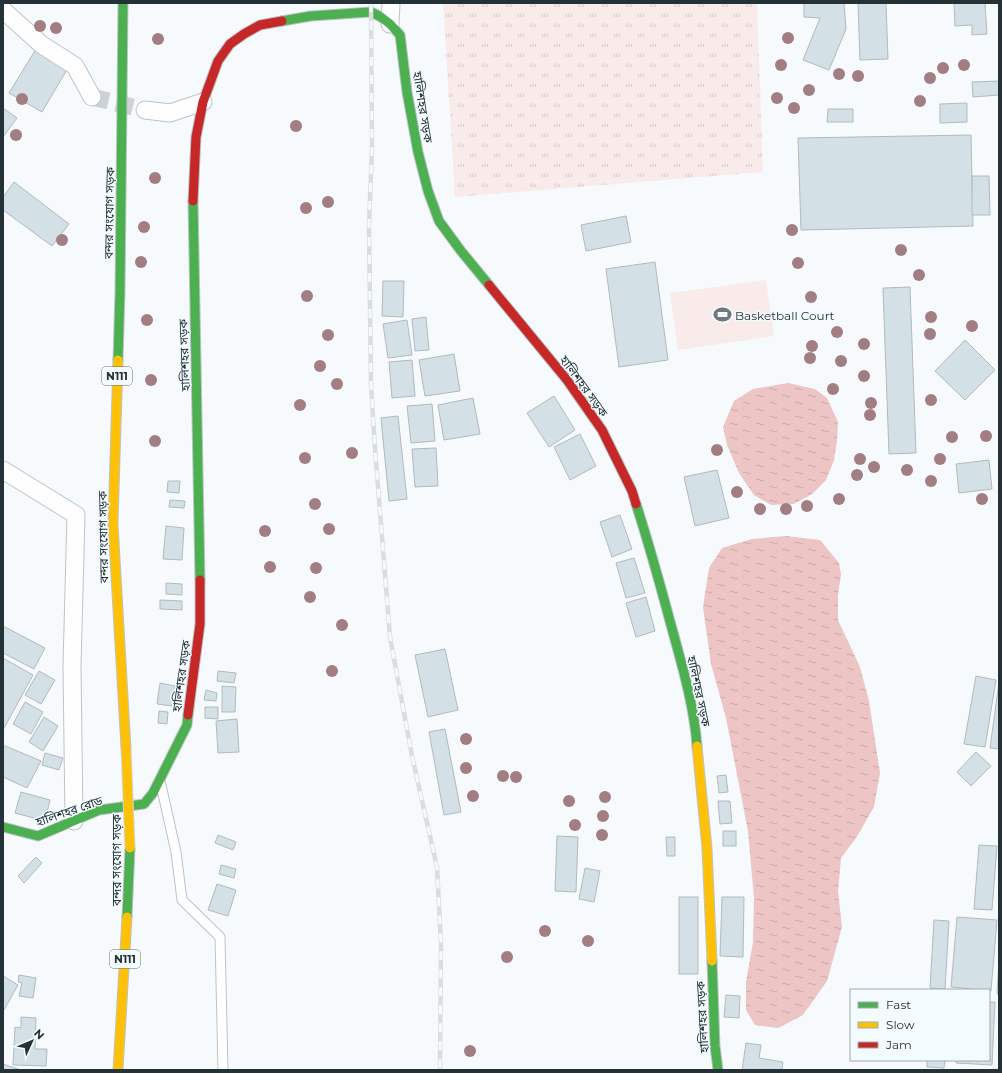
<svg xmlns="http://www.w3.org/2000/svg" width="1002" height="1073" viewBox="0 0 1002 1073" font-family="Montserrat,'Noto Sans Bengali',sans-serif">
	<defs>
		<pattern id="park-tufts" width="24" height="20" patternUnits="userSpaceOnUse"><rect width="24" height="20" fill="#faebeb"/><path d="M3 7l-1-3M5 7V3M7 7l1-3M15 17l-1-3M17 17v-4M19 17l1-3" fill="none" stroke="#d6caca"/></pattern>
		<pattern id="water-ripples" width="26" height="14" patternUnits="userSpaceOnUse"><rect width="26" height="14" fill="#edc5c5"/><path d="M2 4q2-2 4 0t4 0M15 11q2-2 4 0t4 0" fill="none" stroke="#cbaaaa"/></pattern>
	</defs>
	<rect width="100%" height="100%" fill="#f6fafc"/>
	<!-- green -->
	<polygon fill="#faebeb" points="766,280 774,336 678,350 670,293"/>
	<!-- park -->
	<polygon fill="url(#park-tufts)" points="443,3 757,3 763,172 455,197"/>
	<!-- water -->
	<g fill="url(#water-ripples)">
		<polygon points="788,383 815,389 827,398 838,422 837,441 834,460 826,480 812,494 794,504 771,505 754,495 739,473 727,445 723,427 734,401 753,389"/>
		<polygon points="786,536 820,540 839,563 841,574 838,595 838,620 860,667 869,701 880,773 874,807 856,838 841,858 838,891 842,927 827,981 803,1015 778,1028 755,1025 746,1010 746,982 753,942 754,898 748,831 726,718 711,664 703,607 709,568 722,548 752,539"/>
	</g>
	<!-- building -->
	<g fill="#d3e0e6" stroke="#b2babe">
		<polygon points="804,3 844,3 846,29 829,70 803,60 820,18 804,17"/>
		<polygon points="858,3 886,3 888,59 860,60"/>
		<polygon points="954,3 985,3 987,34 972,35 972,25 955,26"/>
		<polygon points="36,49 68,68 42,112 9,93"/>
		<polygon points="999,81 999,95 973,97 972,82"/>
		<polygon points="967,103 967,122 940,123 940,104"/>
		<polygon points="3,108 17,118 3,137"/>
		<polygon points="828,109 853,109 853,122 827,122"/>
		<polygon points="971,135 973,226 801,230 798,138"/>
		<polygon points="972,176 989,176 990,215 972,215"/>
		<polygon points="14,182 69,224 52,246 3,210 3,197"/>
		<polygon points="626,216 631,242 586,251 581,225"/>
		<polygon points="655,262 668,360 619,367 606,269"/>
		<polygon points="383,281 404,281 403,317 382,316"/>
		<polygon points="910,287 916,453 889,454 883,288"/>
		<polygon points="426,317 429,350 415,351 412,319"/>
		<polygon points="407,320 412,355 388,358 383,324"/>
		<polygon points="965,340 995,370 965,400 935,371"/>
		<polygon points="454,354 460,391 425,396 419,360"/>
		<polygon points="412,360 415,396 392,398 389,362"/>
		<polygon points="554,396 575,430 549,447 527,413"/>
		<polygon points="473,398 480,434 444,440 438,405"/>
		<polygon points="432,404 435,441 411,443 407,406"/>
		<polygon points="398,416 407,499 389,501 381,418"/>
		<polygon points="580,434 596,466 570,480 554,447"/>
		<polygon points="436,448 438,486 415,487 412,449"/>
		<polygon points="989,460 992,489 959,493 956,464"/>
		<polygon points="717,470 729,518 695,526 684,477"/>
		<polygon points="168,481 180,481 179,493 167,492"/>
		<polygon points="170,500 185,501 184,508 169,507"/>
		<polygon points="620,515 632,549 612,557 600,522"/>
		<polygon points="166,526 184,528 182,560 163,559"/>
		<polygon points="634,558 645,593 626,598 616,563"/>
		<polygon points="166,583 182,584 182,595 166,594"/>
		<polygon points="646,597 655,631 636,637 626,603"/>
		<polygon points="160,600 182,601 182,610 160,609"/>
		<polygon points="3,626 45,648 34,669 3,653"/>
		<polygon points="445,649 458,710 428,717 415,655"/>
		<polygon points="3,658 33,675 3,730"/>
		<polygon points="39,671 55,680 41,704 25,695"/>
		<polygon points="218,671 236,673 234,683 217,681"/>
		<polygon points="976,676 996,680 985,747 964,744"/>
		<polygon points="999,682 999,749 990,748"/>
		<polygon points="160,683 175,686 172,706 157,704"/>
		<polygon points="222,686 236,687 235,712 222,712"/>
		<polygon points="206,690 217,693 216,701 204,700"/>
		<polygon points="25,702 43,712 31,734 13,724"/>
		<polygon points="205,707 218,707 218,719 205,718"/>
		<polygon points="159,711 168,712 167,724 158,723"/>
		<polygon points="44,717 58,726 43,751 29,742"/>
		<polygon points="237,719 239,752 218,753 216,721"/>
		<polygon points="445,729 461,812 444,815 429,732"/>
		<polygon points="3,745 41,761 27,788 3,777"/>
		<polygon points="976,752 991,766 971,786 957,772"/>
		<polygon points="45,753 63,758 59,770 42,765"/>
		<polygon points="726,775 728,792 719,793 717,776"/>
		<polygon points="21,792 50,800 45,821 15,813"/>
		<polygon points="718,801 730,801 732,823 720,824"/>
		<rect x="723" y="831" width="13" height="15"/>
		<polygon points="218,835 236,842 233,850 215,843"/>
		<polygon points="557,836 578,837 576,892 555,891"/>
		<polygon points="666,837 675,837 675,856 667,856"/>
		<polygon points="979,845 997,846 992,910 974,909"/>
		<polygon points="36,857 42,863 24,883 18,876"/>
		<polygon points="221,865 236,869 234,878 219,874"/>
		<polygon points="585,868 600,871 594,902 579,899"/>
		<polygon points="217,884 236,890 228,916 208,910"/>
		<rect x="679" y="897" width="19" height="77"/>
		<polygon points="722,897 744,897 743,957 720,956"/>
		<polygon points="957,917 997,920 991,991 951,987"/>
		<polygon points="934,920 949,921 945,989 930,988"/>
		<polygon points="999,960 999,994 997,994"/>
		<polygon points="19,975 36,978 33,998 19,996 22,983 18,982"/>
		<polygon points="3,976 18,985 4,1010 3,1010"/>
		<polygon points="726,995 740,996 739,1018 724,1017"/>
		<polygon points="989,1002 995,1002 992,1065 956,1063 956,1060 989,1060"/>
		<polygon points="21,1017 36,1018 35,1049 47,1049 46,1066 13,1065 15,1027 21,1028"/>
		<polygon points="746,1043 761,1045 759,1058 783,1062 782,1070 742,1070"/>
		<polygon points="927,1060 945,1060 944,1068 927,1067"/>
		<polygon points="3,1064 21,1070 3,1070"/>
	</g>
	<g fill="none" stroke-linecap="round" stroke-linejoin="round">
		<!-- street-tunnel -->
		<polyline stroke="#ccd2d5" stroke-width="17" stroke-dasharray="17 8" stroke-linecap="butt" points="92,97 145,110"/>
		<defs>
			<polyline id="lane" points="161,785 176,852 182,900 220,937 223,1070"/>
			<g id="street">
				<polyline points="3,10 42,45 75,66 92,97"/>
				<polyline points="390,24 391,3"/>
				<polyline points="145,110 170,113 203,102"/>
				<polyline points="3,470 76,515 72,666 74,821"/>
			</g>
			<g id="fast">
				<polyline points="282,21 311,16 371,12 381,17 390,24 400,35 407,92 418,152 428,191 439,221 461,251 489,285"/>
				<polyline points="193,201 200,580"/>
				<polyline points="118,360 120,292 123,3"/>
				<path d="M636,504c13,40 24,80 35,121 11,40 23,80 26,121"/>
				<polyline points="3,827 38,836 99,810 144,804 153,793 187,725 188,715"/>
				<polyline points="127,917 130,848"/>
				<polyline points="712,961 715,1046 718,1070"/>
			</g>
			<g id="slow">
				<polyline points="118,360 113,524 126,748"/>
				<polyline points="697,746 707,848 712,961"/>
				<polyline points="118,1070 127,917"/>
			</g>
			<g id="jam">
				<polyline points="193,201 196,137 203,102 218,61 230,44 244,34 260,25 282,21"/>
				<polyline points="489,285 567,380 602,430 632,491 636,504"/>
				<polyline points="188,715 200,624 200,580"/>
			</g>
		</defs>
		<!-- lane casing -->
		<use href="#lane" stroke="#bcc4c8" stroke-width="11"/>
		<!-- street casing -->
		<use href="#street" stroke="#bcc4c8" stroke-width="19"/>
		<!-- fast casing -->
		<use href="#fast" stroke="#bcc4c8" stroke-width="11"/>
		<!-- slow casing -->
		<use href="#slow" stroke="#bcc4c8" stroke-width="11"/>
		<!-- jam casing -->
		<use href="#jam" stroke="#bcc4c8" stroke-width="11"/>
		<!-- lane -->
		<use href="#lane" stroke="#fefeff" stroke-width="9"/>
		<!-- street -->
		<use href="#street" stroke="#fefeff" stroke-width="17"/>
		<!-- fast -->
		<use href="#fast" stroke="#4caf50" stroke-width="9"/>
		<!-- slow -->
		<use href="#slow" stroke="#ffc107" stroke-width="9"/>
		<!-- jam -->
		<use href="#jam" stroke="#c62828" stroke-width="9"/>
		<defs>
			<polyline id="rail" points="371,3 372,150 369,224 371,385 375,449 390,637 412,756 437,867 441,944 440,1070"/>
		</defs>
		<!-- rail casing -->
		<use href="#rail" stroke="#dbdcdd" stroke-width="4.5"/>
		<!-- rail -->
		<use href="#rail" stroke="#f4fbfe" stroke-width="3" stroke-dasharray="9" stroke-linecap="butt"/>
		<defs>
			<polyline id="slow-bridge" points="126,748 130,848"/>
		</defs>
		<!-- slow-bridge casing -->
		<use href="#slow-bridge" stroke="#d0d4d6" stroke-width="11" stroke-linecap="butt"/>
		<!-- slow-bridge -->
		<use href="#slow-bridge" stroke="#ffc107" stroke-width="9"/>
	</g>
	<!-- trees -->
	<g fill="#a27e82">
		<circle cx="40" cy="26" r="6"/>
		<circle cx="56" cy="28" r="6"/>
		<circle cx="788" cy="38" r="6"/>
		<circle cx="158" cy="39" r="6"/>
		<circle cx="781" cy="65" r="6"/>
		<circle cx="964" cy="65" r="6"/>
		<circle cx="943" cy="68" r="6"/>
		<circle cx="839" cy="74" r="6"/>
		<circle cx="858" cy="76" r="6"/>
		<circle cx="930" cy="78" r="6"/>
		<circle cx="809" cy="90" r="6"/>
		<circle cx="777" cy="98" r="6"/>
		<circle cx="22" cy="99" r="6"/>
		<circle cx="920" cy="101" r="6"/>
		<circle cx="794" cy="108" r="6"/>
		<circle cx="296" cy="126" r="6"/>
		<circle cx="16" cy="135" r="6"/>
		<circle cx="155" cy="178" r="6"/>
		<circle cx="328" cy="202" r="6"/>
		<circle cx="306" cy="208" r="6"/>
		<circle cx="144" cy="227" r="6"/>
		<circle cx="792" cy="230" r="6"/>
		<circle cx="62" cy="240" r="6"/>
		<circle cx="901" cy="250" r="6"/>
		<circle cx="141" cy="262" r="6"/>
		<circle cx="798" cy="263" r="6"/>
		<circle cx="919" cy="275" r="6"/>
		<circle cx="307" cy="296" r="6"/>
		<circle cx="811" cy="297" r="6"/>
		<circle cx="931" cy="317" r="6"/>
		<circle cx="147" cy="320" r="6"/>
		<circle cx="972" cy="326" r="6"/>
		<circle cx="837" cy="332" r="6"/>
		<circle cx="930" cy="334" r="6"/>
		<circle cx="328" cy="335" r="6"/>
		<circle cx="864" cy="344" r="6"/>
		<circle cx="812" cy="346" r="6"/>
		<circle cx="810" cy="358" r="6"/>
		<circle cx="841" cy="361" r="6"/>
		<circle cx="320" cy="366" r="6"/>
		<circle cx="864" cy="376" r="6"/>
		<circle cx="151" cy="380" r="6"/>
		<circle cx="337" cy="384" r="6"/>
		<circle cx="833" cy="389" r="6"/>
		<circle cx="931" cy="400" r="6"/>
		<circle cx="871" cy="403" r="6"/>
		<circle cx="300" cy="405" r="6"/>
		<circle cx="870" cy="415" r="6"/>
		<circle cx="986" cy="436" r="6"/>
		<circle cx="952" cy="437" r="6"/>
		<circle cx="155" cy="441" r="6"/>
		<circle cx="717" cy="450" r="6"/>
		<circle cx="352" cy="453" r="6"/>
		<circle cx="305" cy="458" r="6"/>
		<circle cx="860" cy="459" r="6"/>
		<circle cx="940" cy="459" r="6"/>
		<circle cx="874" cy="467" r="6"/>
		<circle cx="907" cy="470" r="6"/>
		<circle cx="857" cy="475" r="6"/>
		<circle cx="931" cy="481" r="6"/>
		<circle cx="737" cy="492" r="6"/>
		<circle cx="839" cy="499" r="6"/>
		<circle cx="982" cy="499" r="6"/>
		<circle cx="315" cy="504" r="6"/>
		<circle cx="807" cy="506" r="6"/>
		<circle cx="760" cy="509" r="6"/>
		<circle cx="786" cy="509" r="6"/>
		<circle cx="329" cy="529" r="6"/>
		<circle cx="265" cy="531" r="6"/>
		<circle cx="270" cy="567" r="6"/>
		<circle cx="316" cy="568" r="6"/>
		<circle cx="310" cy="597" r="6"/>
		<circle cx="342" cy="625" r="6"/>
		<circle cx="332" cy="671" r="6"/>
		<circle cx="466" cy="739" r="6"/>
		<circle cx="466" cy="768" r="6"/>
		<circle cx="503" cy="776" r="6"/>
		<circle cx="516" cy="777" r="6"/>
		<circle cx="473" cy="796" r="6"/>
		<circle cx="605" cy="797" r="6"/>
		<circle cx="569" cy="801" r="6"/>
		<circle cx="603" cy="816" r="6"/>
		<circle cx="575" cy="825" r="6"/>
		<circle cx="602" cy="835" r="6"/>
		<circle cx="545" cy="931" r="6"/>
		<circle cx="588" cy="941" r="6"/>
		<circle cx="507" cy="957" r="6"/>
		<circle cx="470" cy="1051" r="6"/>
	</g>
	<!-- icons -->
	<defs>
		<symbol id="stadium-bare" viewBox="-9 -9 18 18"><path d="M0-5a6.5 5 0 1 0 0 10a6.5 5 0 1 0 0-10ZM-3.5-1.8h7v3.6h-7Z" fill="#6e787d" stroke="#f4fbfe" stroke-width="2.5" paint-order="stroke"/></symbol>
	</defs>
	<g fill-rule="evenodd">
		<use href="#stadium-bare" x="710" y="302" width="25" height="25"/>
	</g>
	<g text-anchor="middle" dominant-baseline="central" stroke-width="3" stroke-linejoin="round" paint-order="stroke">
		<!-- shield labels -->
		<g fill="#f4fbfe" stroke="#626e73" stroke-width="1">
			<rect x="102" y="367" width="30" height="18" rx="3"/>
			<rect x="110" y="950" width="30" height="18" rx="3"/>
		</g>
		<g font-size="11" font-weight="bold" fill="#243238">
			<text x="117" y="376">N111</text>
			<text x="125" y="959">N111</text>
		</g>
		<!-- street labels -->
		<g font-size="12" fill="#243238" stroke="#f4fbfe">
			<text transform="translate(423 107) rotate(81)">হালিশহর সড়ক</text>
			<text transform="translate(109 213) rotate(-89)">বন্দর সংযোগ সড়ক</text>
			<text transform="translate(184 355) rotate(-92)">হালিশহর সড়ক</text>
			<text transform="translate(584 386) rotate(54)">হালিশহর সড়ক</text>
			<text transform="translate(103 537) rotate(-91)">বন্দর সংযোগ সড়ক</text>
			<text transform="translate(181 676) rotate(-82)">হালিশহর সড়ক</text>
			<text transform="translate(699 691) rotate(78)">হালিশহর সড়ক</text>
			<text transform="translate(69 811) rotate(-19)">হালিশহর রোড</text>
			<text transform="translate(116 860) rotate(-90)">বন্দর সংযোগ সড়ক</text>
			<text transform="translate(702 1017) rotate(-93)">হালিশহর সড়ক</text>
		</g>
		<!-- poi labels -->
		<g font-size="12" fill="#243238" stroke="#f4fbfe" text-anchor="start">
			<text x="735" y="315">Basketball Court</text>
		</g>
	</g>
	<!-- border -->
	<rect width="1002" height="1073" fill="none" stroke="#243238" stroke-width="8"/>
	<!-- legend -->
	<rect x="850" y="989" width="140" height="72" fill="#f4fbfe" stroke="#a1abaf"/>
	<rect x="858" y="1002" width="20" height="6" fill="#4caf50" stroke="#a1abaf"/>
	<text x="886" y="1009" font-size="12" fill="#243238">Fast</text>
	<rect x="858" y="1022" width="20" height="6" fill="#ffc107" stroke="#a1abaf"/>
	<text x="886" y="1029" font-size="12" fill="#243238">Slow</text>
	<rect x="858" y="1042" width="20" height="6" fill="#c62828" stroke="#a1abaf"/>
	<text x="886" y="1049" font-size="12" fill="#243238">Jam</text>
	<!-- north arrow -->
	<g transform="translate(32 1041) rotate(46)" stroke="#f4fbfe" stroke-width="3" paint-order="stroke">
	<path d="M0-3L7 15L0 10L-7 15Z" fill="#243238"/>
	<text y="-6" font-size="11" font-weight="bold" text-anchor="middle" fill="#243238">N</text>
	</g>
</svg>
